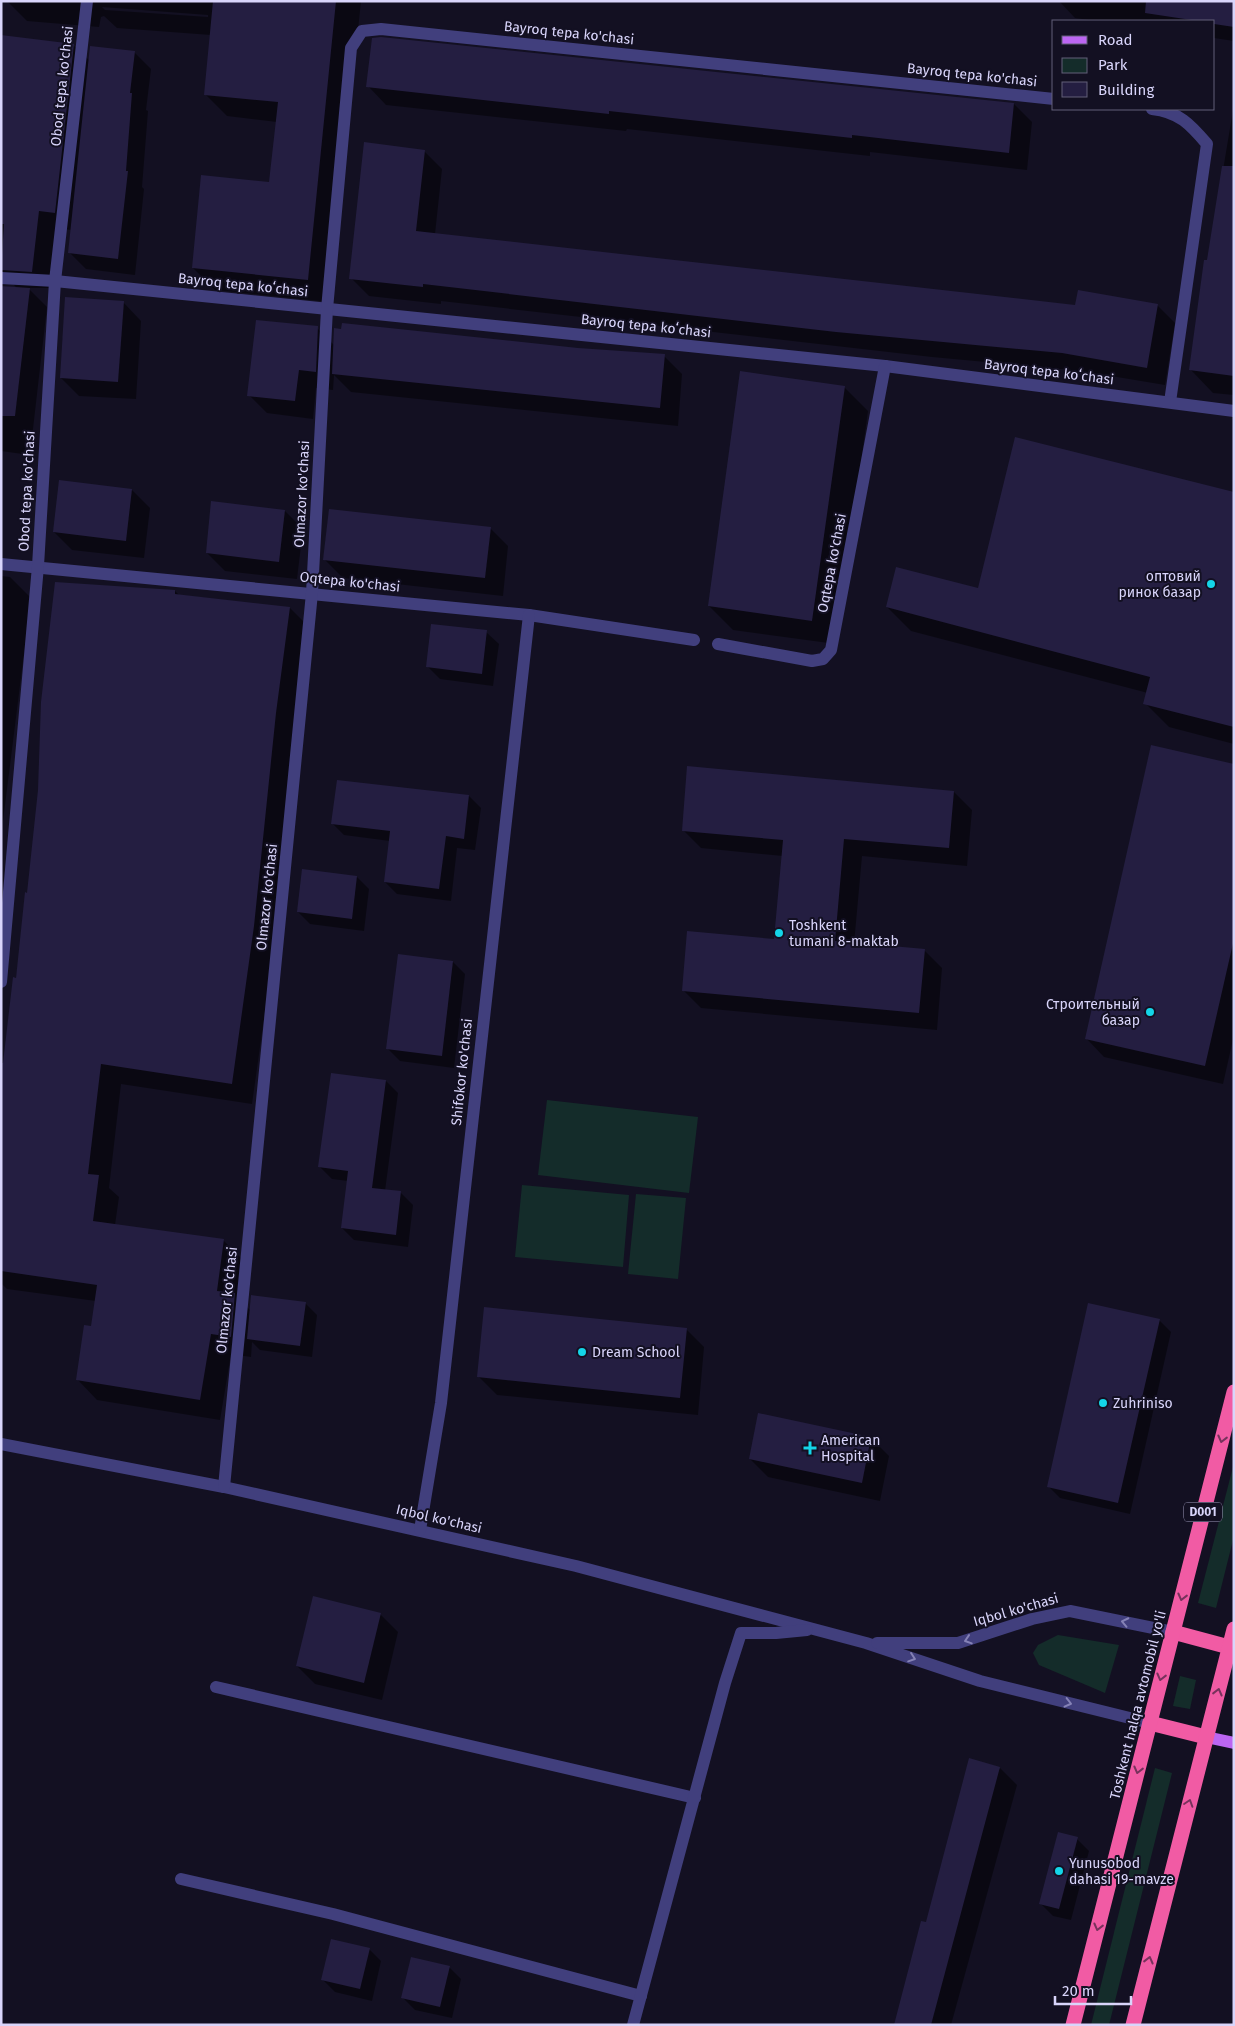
<svg xmlns="http://www.w3.org/2000/svg" width="1235" height="2026" viewBox="0 0 1235 2026" font-family="'Fira Sans',sans-serif">
	<rect width="100%" height="100%" fill="#131022"/>
	<!-- green -->
	<g fill="#142c2a">
		<polygon points="547,1100 698,1117 689,1193 538,1175"/>
		<polygon points="522,1185 629,1195 623,1267 515,1257"/>
		<polygon points="636,1194 686,1198 678,1279 628,1274"/>
		<polygon points="1234,1463 1234,1536 1216,1608 1198,1603"/>
		<polygon points="1058,1635 1119,1645 1105,1693 1039,1665 1033,1653 1038,1645"/>
		<polygon points="1180,1676 1196,1680 1190,1709 1173,1706"/>
		<polygon points="1155,1768 1172,1773 1109,2025 1091,2025"/>
	</g>
	<!-- shadow -->
	<g fill="#0007" fill-rule="evenodd">
		<path d="M7,1h354l-31,301 -115,-12 -22,-22 77,-85 7,-61 -50,-6 -22,-22 6,-59 -94,-7 -13,-12 -3,1 -2,10 -72,-6zM102,7l106,8v2l-103,-7z"/>
		<polygon points="1059,1 1234,1 1234,41 1214,38 1214,21 1096,21 1075,18"/>
		<polygon points="381,38 1014,104 1032,122 1027,170 870,152 870,156 627,129 626,131 386,105 368,86"/>
		<polygon points="73,45 90,61 134,52 151,69 146,110 148,111 142,187 144,189 135,275 86,269 69,252 71,230 56,228 49,288 28,288 47,307 30,455 1,451 1,286 17,288 1,272 1,53"/>
		<polygon points="1234,104 1234,395 1213,393 1190,369"/>
		<polygon points="424,151 442,169 435,234 1076,307 1157,305 1175,323 1165,385 1081,371 932,357 441,301 441,304 369,296 351,278"/>
		<polygon points="123,302 141,321 136,399 79,396 61,378"/>
		<polygon points="317,328 334,345 578,349 664,356 682,374 678,426 351,392 334,375 333,390 316,388 313,419 267,413 249,395"/>
		<polygon points="844,387 868,411 836,644 733,630 709,606"/>
		<polygon points="132,490 150,508 144,558 72,550 54,532"/>
		<polygon points="1234,493 1234,744 1169,727 1145,703 1148,693 911,631 887,607 979,590"/>
		<polygon points="285,511 303,529 297,579 225,571 207,553"/>
		<polygon points="490,528 508,546 503,596 343,578 325,560"/>
		<polygon points="1,576 10,577 31,598 1,837"/>
		<polygon points="175,591 179,595 290,608 310,628 274,947 252,1104 121,1084 109,1188 119,1197 115,1225 223,1240 244,1261 239,1299 251,1311 305,1303 317,1315 312,1357 260,1350 252,1342 251,1357 231,1354 220,1420 97,1400 77,1379 93,1328 96,1301 7,1289 1,1283 1,1064 4,1064 28,894"/>
		<polygon points="486,632 499,644 493,686 440,679 428,667"/>
		<polygon points="1234,765 1234,1035 1223,1084 1104,1057 1086,1038"/>
		<polygon points="954,792 972,810 967,866 862,856 854,944 924,950 942,968 937,1030 701,1008 683,990 775,941 783,856 701,848 683,830"/>
		<polygon points="469,796 481,808 475,850 457,848 451,901 397,894 385,882 390,841 344,835 332,823"/>
		<polygon points="357,877 369,889 364,931 310,924 298,912"/>
		<polygon points="453,962 465,974 454,1068 400,1061 388,1049"/>
		<polygon points="386,1081 398,1093 385,1191 401,1193 413,1205 408,1247 354,1240 342,1228 348,1181 332,1179 320,1167"/>
		<polygon points="1159,1320 1171,1332 1130,1514 1060,1498 1048,1486"/>
		<polygon points="686,1329 704,1347 698,1415 497,1395 479,1377"/>
		<polygon points="871,1438 889,1456 880,1501 768,1477 750,1459"/>
		<polygon points="380,1614 398,1632 382,1700 315,1684 297,1666"/>
		<polygon points="1000,1768 1017,1785 951,2025 895,2025 926,1924"/>
		<polygon points="1077,1839 1089,1851 1071,1920 1053,1916 1041,1904"/>
		<polygon points="369,1949 381,1961 372,2001 335,1992 323,1980"/>
		<polygon points="449,1967 461,1979 452,2018 415,2010 403,1998"/>
	</g>
	<!-- building -->
	<g fill="#241e41">
		<polygon points="213,1 336,1 308,280 192,268 201,175 269,182 278,102 204,95"/>
		<polygon points="1146,1 1234,1 1234,27 1214,24 1214,21 1198,21 1145,13"/>
		<polygon points="1,35 74,44 55,213 39,211 32,272 1,270 4,224 1,224"/>
		<polygon points="381,37 1014,103 1009,153 852,135 852,138 609,111 609,114 366,87 372,38"/>
		<polygon points="90,46 135,51 130,93 132,93 126,171 128,171 118,259 68,253"/>
		<polygon points="364,142 425,150 416,231 1075,305 1078,290 1158,304 1147,368 1062,353 836,332 423,284 423,287 349,279"/>
		<polygon points="1222,166 1234,166 1234,376 1189,370 1204,260 1207,260"/>
		<polygon points="1,286 30,288 15,416 1,416"/>
		<polygon points="65,297 124,301 118,382 60,378"/>
		<polygon points="256,320 318,326 316,372 299,370 295,401 247,396"/>
		<polygon points="342,323 578,348 665,354 660,408 332,374 334,328 341,329"/>
		<polygon points="740,371 845,386 812,621 708,606"/>
		<polygon points="1015,437 1234,492 1234,727 1143,704 1150,677 886,607 896,567 978,588"/>
		<polygon points="59,480 132,489 126,541 53,532"/>
		<polygon points="211,501 285,510 279,562 206,553"/>
		<polygon points="329,509 491,527 485,578 323,560"/>
		<polygon points="55,582 175,590 175,594 290,607 276,713 254,926 232,1084 101,1064 88,1174 99,1175 93,1221 224,1239 217,1291 235,1293 231,1337 211,1334 200,1400 76,1380 84,1325 91,1326 97,1285 1,1271 1,1063 3,1063 13,977 16,978 25,892 27,893 38,790 41,702"/>
		<polygon points="431,624 487,630 482,674 426,667"/>
		<polygon points="1151,745 1234,764 1234,939 1205,1066 1085,1039"/>
		<polygon points="687,766 954,791 949,848 844,839 835,941 925,949 919,1013 682,991 687,931 774,939 783,840 682,831"/>
		<polygon points="337,780 469,795 464,839 446,836 439,889 384,882 390,831 331,824"/>
		<polygon points="302,869 357,876 352,919 297,912"/>
		<polygon points="398,954 453,961 442,1056 386,1049"/>
		<polygon points="331,1073 386,1080 372,1188 401,1191 396,1235 341,1228 348,1171 318,1167"/>
		<polygon points="251,1295 306,1302 300,1346 247,1339"/>
		<polygon points="1088,1303 1160,1319 1118,1503 1047,1487"/>
		<polygon points="484,1307 687,1328 680,1398 477,1377"/>
		<polygon points="758,1413 871,1437 862,1483 749,1459"/>
		<polygon points="313,1596 381,1613 364,1683 296,1666"/>
		<polygon points="969,1758 1000,1767 931,2025 894,2025 921,1921 926,1922"/>
		<polygon points="1058,1832 1078,1837 1059,1909 1039,1904"/>
		<polygon points="331,1939 370,1948 360,1989 321,1980"/>
		<polygon points="411,1957 450,1966 440,2007 401,1998"/>
	</g>
	<g fill="none" stroke-linecap="round" stroke-linejoin="round">
		<!-- minor -->
		<g stroke="#413f7d" stroke-width="12">
			<path d="M1152,109c27,3 38,15 55,35l-37,258"/>
			<polyline points="1,278 55,281 885,366 1234,411"/>
			<polyline points="1,564 529,615 694,640"/>
			<polyline points="718,644 812,661 823,659 831,650 885,366"/>
			<polyline points="1,982 38,566 55,281 87,1"/>
			<polyline points="1,1444 224,1487 576,1566 866,1643 980,1681 1150,1723"/>
			<polyline points="224,1487 312,593 327,309 351,48 362,31 381,29 1054,99"/>
			<polyline points="420,1530 441,1403 529,615"/>
			<polyline points="877,1643 958,1643 1032,1619 1070,1611 1173,1632"/>
			<polyline points="216,1687 695,1798"/>
			<polyline points="181,1879 333,1914 641,1996"/>
			<polyline points="633,2025 725,1683 741,1633 776,1633 807,1630"/>
		</g>
		<!-- major -->
		<polyline stroke="#bc66f2" stroke-width="12" points="1206,1737 1234,1743"/>
		<!-- highway -->
		<g stroke="#f15ba4" stroke-width="15">
			<polyline points="1173,1632 1229,1647"/>
			<polyline points="1150,1723 1206,1737"/>
			<polyline points="1073,2025 1234,1392"/>
			<polyline points="1133,2025 1234,1629"/>
		</g>
	</g>
	<!-- one-way arrows -->
	<defs><path id="oneway-chevron" d="M-2-3.5L2.5 0L-2 3.5" fill="none" stroke-width="1.6" stroke-linecap="round" stroke-linejoin="round" transform="scale(1.25)"/></defs>
	<g stroke="#77325c">
		<use href="#oneway-chevron" transform="translate(1222 1439) rotate(104)"/>
		<use href="#oneway-chevron" transform="translate(1182 1597) rotate(104)"/>
		<use href="#oneway-chevron" transform="translate(1161 1677) rotate(104)"/>
		<use href="#oneway-chevron" transform="translate(1218 1692) rotate(-76)"/>
		<use href="#oneway-chevron" transform="translate(1138 1770) rotate(104)"/>
		<use href="#oneway-chevron" transform="translate(1189 1803) rotate(-72)"/>
		<use href="#oneway-chevron" transform="translate(1098 1927) rotate(104)"/>
		<use href="#oneway-chevron" transform="translate(1149 1960) rotate(-76)"/>
	</g>
	<g stroke="#8582b6">
		<use href="#oneway-chevron" transform="translate(1125 1622) rotate(-168)"/>
		<use href="#oneway-chevron" transform="translate(968 1640) rotate(162)"/>
		<use href="#oneway-chevron" transform="translate(912 1658) rotate(19)"/>
		<use href="#oneway-chevron" transform="translate(1068 1703) rotate(14)"/>
	</g>
	<!-- markers -->
	<g fill="#14d5e8" stroke="#131022" stroke-width="2">
		<circle cx="1211" cy="584" r="5"/>
		<circle cx="779" cy="933" r="5"/>
		<circle cx="1150" cy="1012" r="5"/>
		<circle cx="582" cy="1352" r="5"/>
		<circle cx="1103" cy="1403" r="5"/>
		<path d="M807.5 1440.5h5v5h5v5h-5v5h-5v-5h-5v-5h5z"/>
		<circle cx="1059" cy="1871" r="5"/>
	</g>
	<g text-anchor="middle" dominant-baseline="central" stroke-width="4" stroke-linejoin="round" paint-order="stroke">
		<!-- shield labels -->
		<rect fill="#131022" stroke="#9e9aba" stroke-width="1" x="1184" y="1502.5" width="38" height="19" rx="4"/>
		<g font-size="12" font-weight="bold" fill="#d9d5fb">
			<text x="1203" y="1512">D001</text>
		</g>
		<!-- street labels -->
		<g font-size="14" fill="#d9d5fb" stroke="#131022">
			<text transform="translate(569 33) rotate(6)">Bayroq tepa ko'chasi</text>
			<text transform="translate(972 75) rotate(6)">Bayroq tepa ko'chasi</text>
			<text transform="translate(62 86) rotate(-84)">Obod tepa ko'chasi</text>
			<text transform="translate(243 285) rotate(6)">Bayroq tepa koʻchasi</text>
			<text transform="translate(646 326) rotate(6)">Bayroq tepa koʻchasi</text>
			<text transform="translate(1049 372) rotate(7)">Bayroq tepa koʻchasi</text>
			<text transform="translate(27 491) rotate(-87)">Obod tepa ko'chasi</text>
			<text transform="translate(302 494) rotate(-87)">Olmazor ko'chasi</text>
			<text transform="translate(832 563) rotate(-79)">Oqtepa ko'chasi</text>
			<text transform="translate(350 582) rotate(6)">Oqtepa ko'chasi</text>
			<text transform="translate(267 897) rotate(-84)">Olmazor ko'chasi</text>
			<text transform="translate(462 1072) rotate(-84)">Shifokor ko'chasi</text>
			<text transform="translate(227 1300) rotate(-84)">Olmazor ko'chasi</text>
			<text transform="translate(439 1519) rotate(13)">Iqbol ko'chasi</text>
			<text transform="translate(1016 1610) rotate(-16)">Iqbol ko'chasi</text>
			<text transform="translate(1138 1705) rotate(-76)">Toshkent halqa avtomobil yo'li</text>
		</g>
		<!-- poi labels -->
		<g font-size="14" fill="#d9d5fb" stroke="#131022" text-anchor="start">
			<text x="1201" y="576" text-anchor="end">оптовий<tspan x="1201" dy="16">ринок базар</tspan></text>
			<text x="789" y="925">Toshkent<tspan x="789" dy="16">tumani 8-maktab</tspan></text>
			<text x="1140" y="1004" text-anchor="end">Строительный<tspan x="1140" dy="16">базар</tspan></text>
			<text x="592" y="1352">Dream School</text>
			<text x="1113" y="1403">Zuhriniso</text>
			<text x="821" y="1440">American<tspan x="821" dy="16">Hospital</tspan></text>
			<text x="1069" y="1863">Yunusobod<tspan x="1069" dy="16">dahasi 19-mavze</tspan></text>
		</g>
	</g>
	<!-- border -->
	<rect width="1235" height="2026" fill="none" stroke="#d9d5fb" stroke-width="5"/>
	<!-- legend -->
	<rect x="1052" y="20" width="162" height="90" fill="#131022" stroke="#625f79"/>
	<rect x="1062" y="36" width="25" height="8" fill="#bc66f2" stroke="#625f79"/>
	<text x="1098" y="45" font-size="15" fill="#d9d5fb">Road</text>
	<rect x="1062" y="58" width="25" height="15" fill="#142c2a" stroke="#625f79"/>
	<text x="1098" y="70" font-size="15" fill="#d9d5fb">Park</text>
	<rect x="1062" y="82" width="25" height="15" fill="#241e41" stroke="#625f79"/>
	<text x="1098" y="95" font-size="15" fill="#d9d5fb">Building</text>
	<!-- scale -->
	<path d="M1055 1996v8h76v-8" fill="none" stroke="#d9d5fb" stroke-width="2.5"/>
	<text x="1062" y="1996" font-size="15" fill="#d9d5fb" stroke="#131022" stroke-width="4" paint-order="stroke">20 m</text>
</svg>
